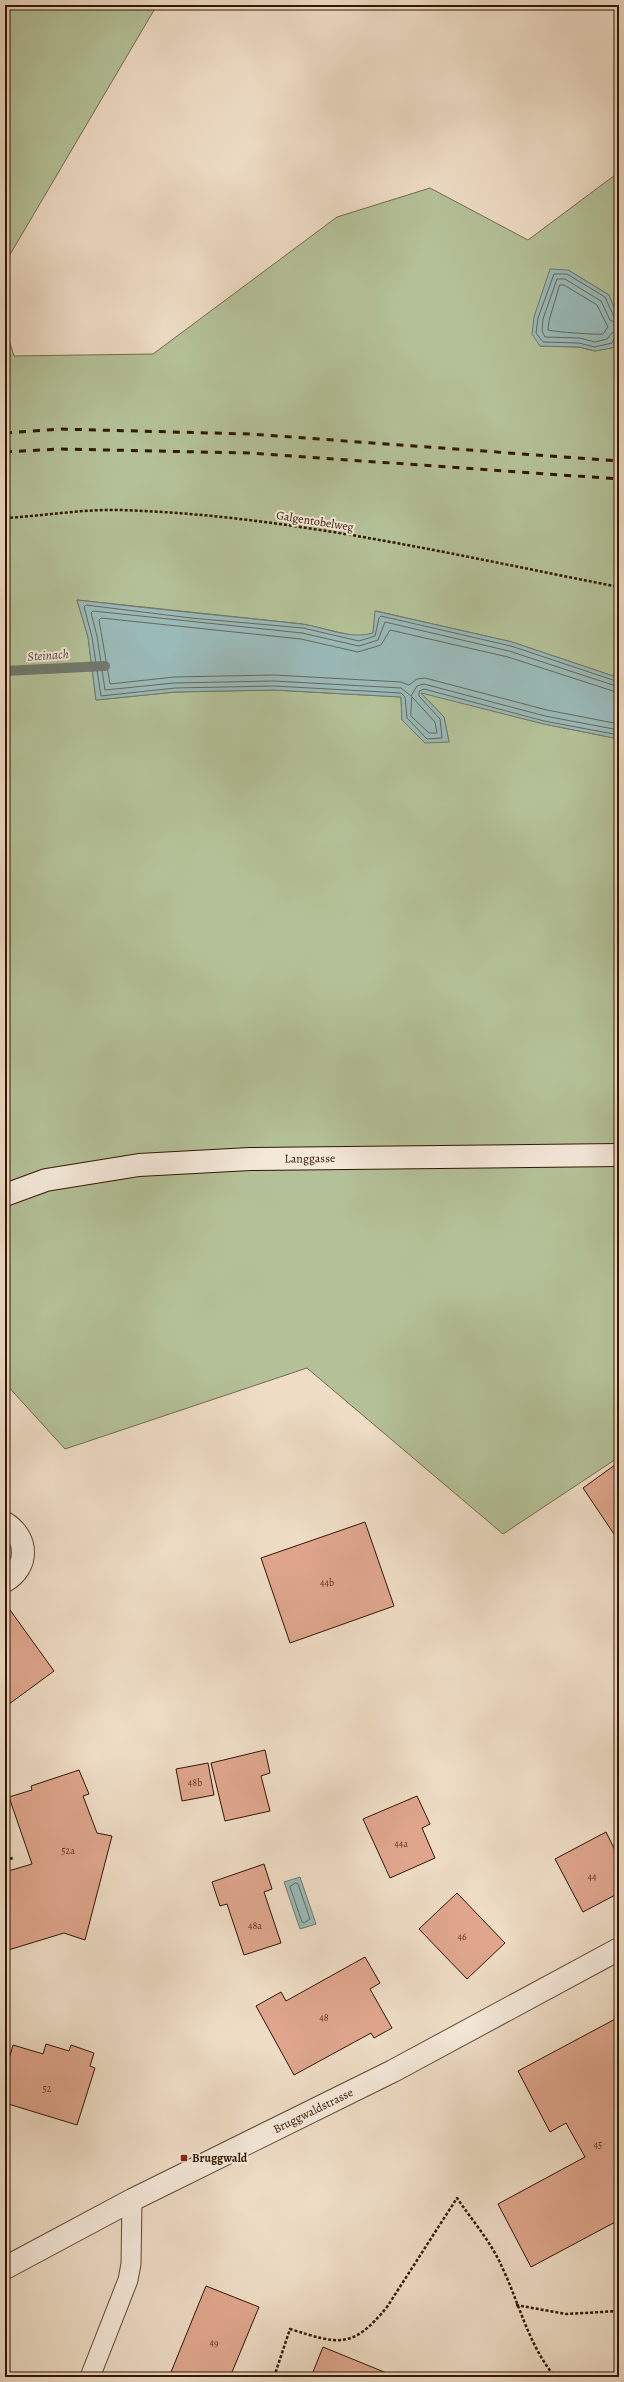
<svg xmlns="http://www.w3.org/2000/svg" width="624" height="2382" viewBox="0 0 624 2382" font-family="Alegreya,serif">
	<rect width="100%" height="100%" fill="#eedcc5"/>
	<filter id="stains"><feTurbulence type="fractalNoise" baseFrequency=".005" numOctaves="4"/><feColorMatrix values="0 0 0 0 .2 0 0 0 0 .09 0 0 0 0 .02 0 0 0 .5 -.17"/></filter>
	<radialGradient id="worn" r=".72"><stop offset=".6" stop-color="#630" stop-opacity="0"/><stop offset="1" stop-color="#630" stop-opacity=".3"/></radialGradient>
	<!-- green -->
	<g fill="#b4c198" stroke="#736c4c">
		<polygon points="5,5 157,5 5,263"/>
		<polygon points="619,172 619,320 609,295 568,270 540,346 579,347 595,351 616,347 619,329 619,678 512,642 376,611 373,633 359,637 303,624 77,600 88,637 96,700 175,692 274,690 401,697 402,720 449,742 444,717 420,692 544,724 619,739 619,1457 503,1534 307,1368 65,1449 5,1383 5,327 14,356 153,354 337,217 430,188 528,240"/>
	</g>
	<!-- water -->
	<g fill="#9abab8" stroke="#70796e">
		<polygon points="550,269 568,270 609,295 619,320 616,347 595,351 579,347 540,346 532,334 534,317"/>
		<path d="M77,600c75,9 150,16 224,24 24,3 48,16 72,9l2,-22 137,31 107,36v61l-75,-15 -123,-31 23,24 5,25 -24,1 -23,-23 -1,-23 -127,-7 -99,2 -79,8 -8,-63z"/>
		<polygon points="300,1877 316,1924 300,1929 284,1882"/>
	</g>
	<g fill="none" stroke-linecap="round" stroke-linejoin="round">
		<!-- shore -->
		<g stroke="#66685c" stroke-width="1">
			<path d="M560,285h4l33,20 11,22 -5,7c-4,1 -48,-2 -55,-4l1,-9z"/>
			<polyline points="619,319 614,317 605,297 567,274 554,274 538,318 536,333 543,342 579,343 595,347 612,343 615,337 619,336"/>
			<polyline points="619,324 610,320 601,301 565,279 557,279 543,319 542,331 545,337 580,338 595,342 607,339 612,333 619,331"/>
			<polyline points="619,682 511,646 381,616 379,618 375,636 359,641 303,628 191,618 86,605 84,607 92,637 101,696 175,688 274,686 401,693 405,697 407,718 427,739 442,738 440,719 419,696 419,691 424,689 544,721 619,735"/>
			<polyline points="619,687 509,651 385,622 378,640 359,646 302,633 93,611 91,613 97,636 105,690 174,683 274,681 401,688 411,696 417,686 424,684 545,716 619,730"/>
			<polyline points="619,693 508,657 390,630 381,645 358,652 301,639 101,618 99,620 110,684 174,677 274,675 401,682 409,685 417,679 425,678 547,710 619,724"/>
			<polygon points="412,697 435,722 437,733 429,733 411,716"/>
			<polygon points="296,1883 298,1884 310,1919 304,1923 302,1922 290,1887"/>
		</g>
		<!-- stream -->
		<polyline stroke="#70796e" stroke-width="10" points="5,671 105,666"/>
	</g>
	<!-- building -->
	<g fill="#dfa68d" stroke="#321700">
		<polygon points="619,1462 619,1552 615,1544 618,1540 583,1488"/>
		<polygon points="365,1522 394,1606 290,1643 261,1558"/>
		<polygon points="5,1603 54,1671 5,1707"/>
		<polygon points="265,1750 270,1773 261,1776 270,1811 225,1821 211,1763"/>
		<polygon points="208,1763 214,1795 182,1801 176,1769"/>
		<polygon points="79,1770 89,1794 83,1796 97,1833 112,1836 85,1940 64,1933 5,1951 5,1872 32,1864 9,1797 32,1790 31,1786"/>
		<polygon points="417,1796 430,1824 422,1828 435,1858 390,1878 363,1819"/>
		<polygon points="606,1832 619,1858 619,1893 583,1912 555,1859"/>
		<polygon points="264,1864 272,1889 264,1892 281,1943 244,1955 227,1904 220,1906 212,1882"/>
		<polygon points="457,1893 505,1943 467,1979 419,1929"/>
		<polygon points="365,1957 380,1983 370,1989 392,2028 374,2038 371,2033 294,2075 256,2006 281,1992 286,2001"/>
		<polygon points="619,2017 619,2220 531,2267 498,2204 585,2157 566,2123 550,2132 518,2071"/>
		<polygon points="46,2044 69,2051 71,2045 94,2053 90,2066 95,2068 77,2125 5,2103 5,2073 13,2045 43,2054"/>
		<polygon points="206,2286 259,2307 230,2377 169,2377"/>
		<polygon points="323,2347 389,2374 388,2377 311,2377"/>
	</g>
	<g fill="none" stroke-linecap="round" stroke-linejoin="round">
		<defs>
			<polyline id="service" points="90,2377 128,2280 131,2264 132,2200"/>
			<g id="minor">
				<path d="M5,1523c24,15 24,44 0,58"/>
				<path id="s1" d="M5,2268l127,-68 261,-129 226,-122"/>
			</g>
			<g id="secondary">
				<path id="s2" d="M5,1195l41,-15 93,-15 111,-6 369,-4"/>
			</g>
		</defs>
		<!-- service casing -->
		<use href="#service" stroke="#614831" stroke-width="21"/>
		<!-- minor casing -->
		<use href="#minor" stroke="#614831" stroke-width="24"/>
		<!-- secondary casing -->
		<use href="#secondary" stroke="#321700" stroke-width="24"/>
		<!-- path -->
		<g stroke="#321700" stroke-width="2.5" stroke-dasharray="3 2" stroke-linecap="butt">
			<path d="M5,518c38,-2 77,-9 115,-8 168,5 334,45 499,77"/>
			<polyline points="5,1419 5,1456"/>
			<polyline points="5,1482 7,1496"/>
			<polyline points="5,1860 13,1858"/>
			<polyline points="516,2305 566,2314 619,2311"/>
			<path d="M274,2377l16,-48c48,15 62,21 97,-22l70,-109c15,22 34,44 45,69 18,38 26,77 53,110"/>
		</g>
		<!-- service -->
		<use href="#service" stroke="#f4e8d9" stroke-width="19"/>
		<!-- minor -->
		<use href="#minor" stroke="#f4e8d9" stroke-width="22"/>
		<!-- secondary -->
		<use href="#secondary" stroke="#f4e8d9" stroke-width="22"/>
		<!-- rail -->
		<g stroke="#321700" stroke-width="3" stroke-dasharray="7 7" stroke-linecap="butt">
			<polyline points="5,433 60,429 250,434 619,461"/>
			<polyline points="5,452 60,449 249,453 619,479"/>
		</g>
	</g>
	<!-- markers -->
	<rect fill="#8f2418" stroke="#f4e8d9" stroke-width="1.5" x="180" y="2154" width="8" height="8" rx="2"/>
	<g text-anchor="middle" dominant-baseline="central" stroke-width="4" stroke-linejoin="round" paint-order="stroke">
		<!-- number labels -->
		<g font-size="10" fill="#5d3b23">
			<text x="327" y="1582">44b</text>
			<text x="195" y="1782">48b</text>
			<text x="401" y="1843">44a</text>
			<text x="68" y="1850">52a</text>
			<text x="592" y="1876">44</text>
			<text x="255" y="1925">48a</text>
			<text x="462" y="1936">46</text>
			<text x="324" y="2017">48</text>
			<text x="47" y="2088">52</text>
			<text x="598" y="2144">45</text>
			<text x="214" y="2342">49</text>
		</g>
		<!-- street labels -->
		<g font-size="12" fill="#321700" stroke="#f4e8d9">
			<text transform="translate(315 521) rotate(9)">Galgentobelweg</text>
			<text stroke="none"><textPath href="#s2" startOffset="309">Langgasse</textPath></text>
			<text stroke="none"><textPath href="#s1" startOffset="346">Bruggwaldstrasse</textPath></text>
		</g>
		<!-- poi labels -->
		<g font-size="12" font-weight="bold" fill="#321700" stroke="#f4e8d9" text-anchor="start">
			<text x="192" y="2158">Bruggwald</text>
		</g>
		<!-- water labels -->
		<g font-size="13" font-style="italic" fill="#565040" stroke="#f4e8d9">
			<text transform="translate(48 655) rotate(-4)">Steinach</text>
		</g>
	</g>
	<!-- margin -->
	<rect width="624" height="2382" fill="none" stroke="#eedcc5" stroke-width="20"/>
	<rect x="6" y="6" width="612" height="2370" fill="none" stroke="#321700" stroke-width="2"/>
	<rect x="10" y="10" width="604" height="2362" fill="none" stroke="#321700"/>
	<rect width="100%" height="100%" filter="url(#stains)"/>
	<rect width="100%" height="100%" fill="url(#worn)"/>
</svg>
